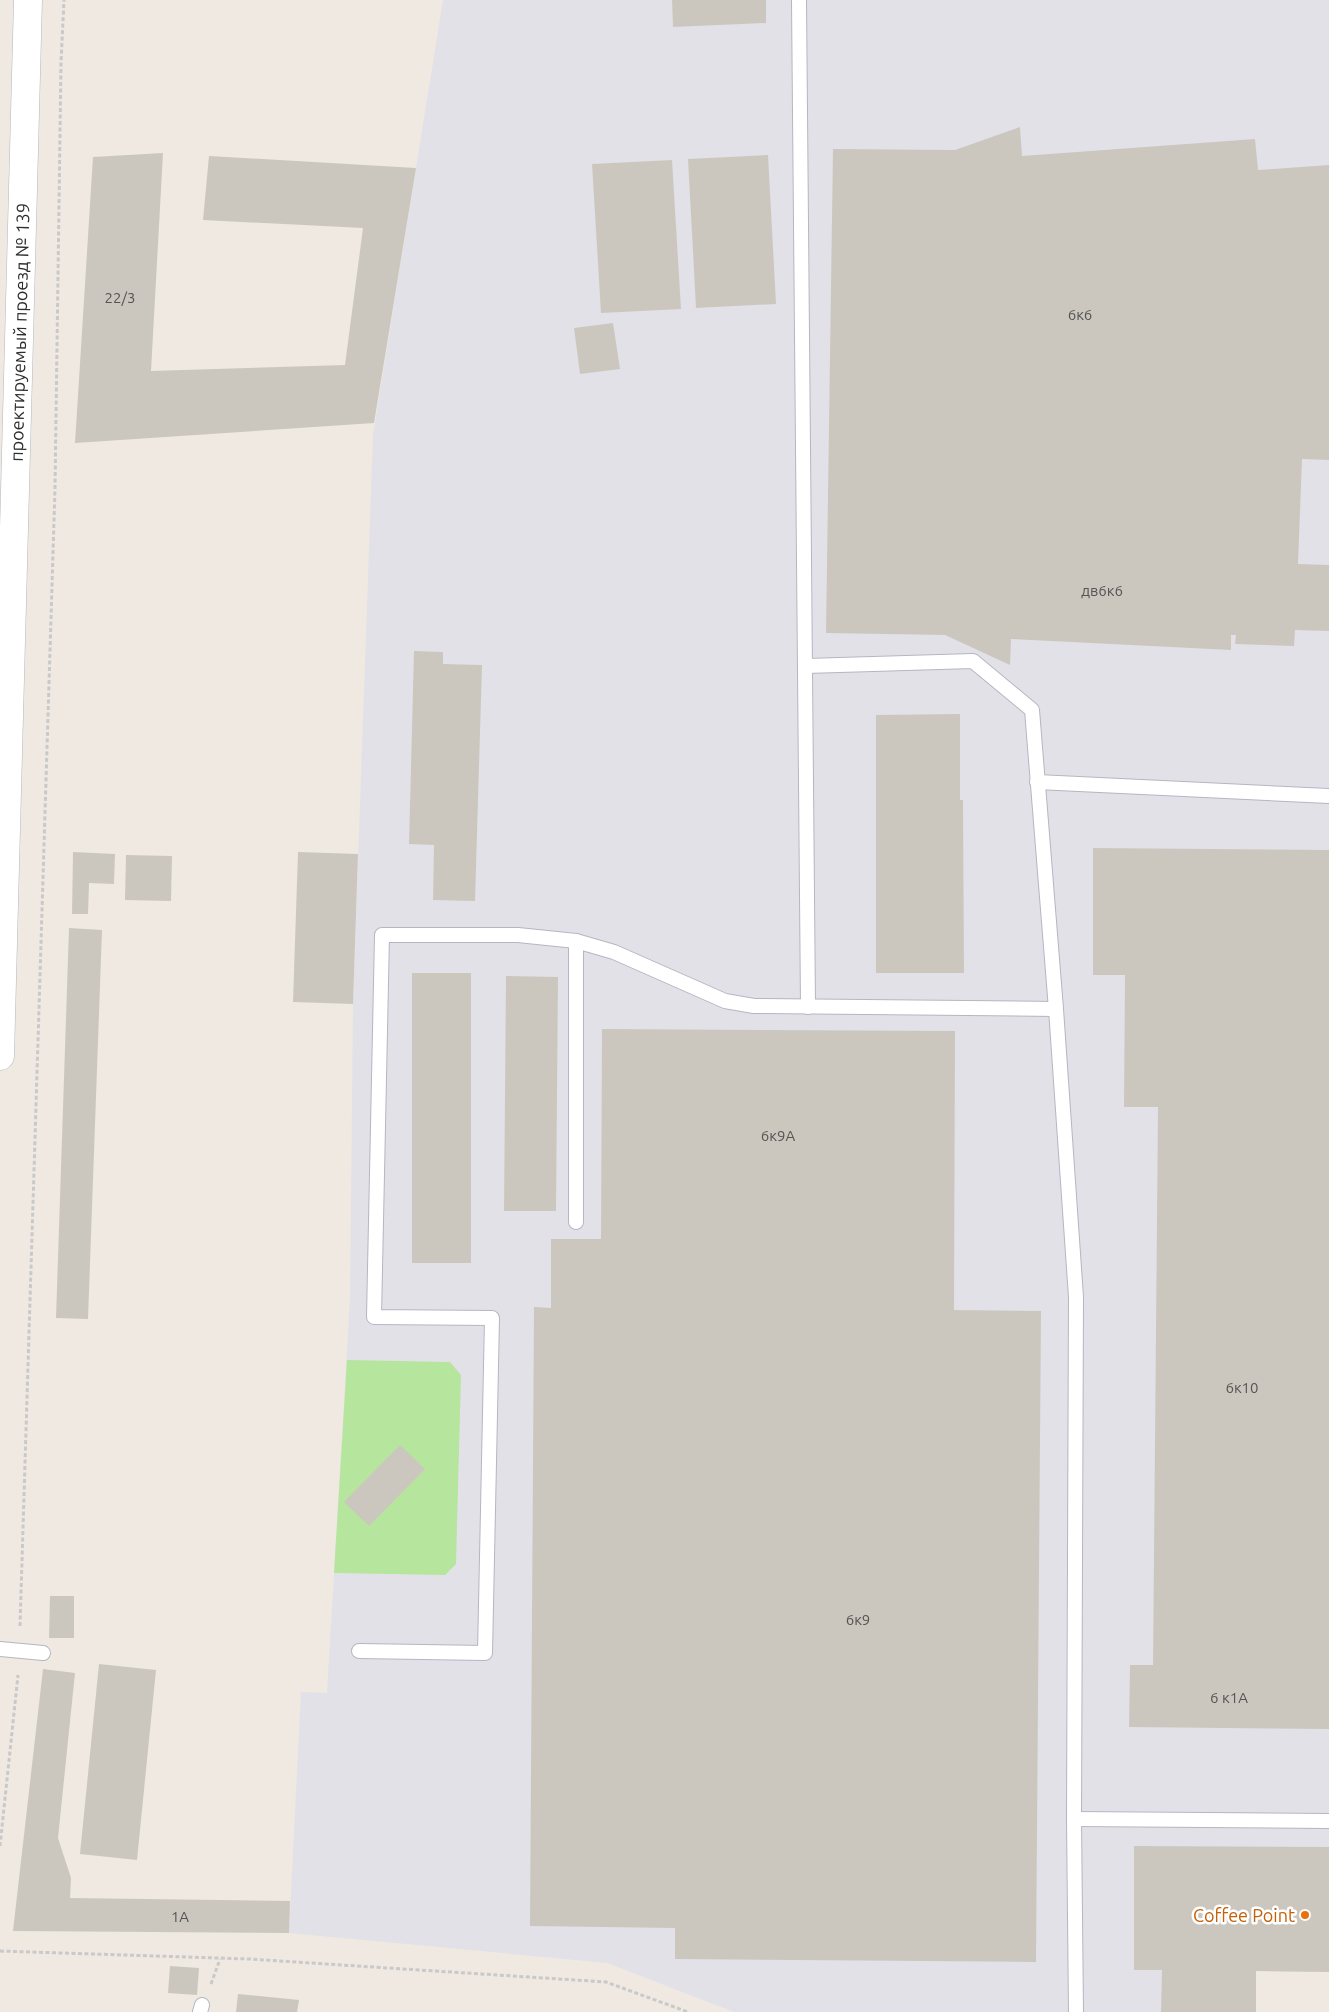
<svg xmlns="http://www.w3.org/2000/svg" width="1329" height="2012" viewBox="0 0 1329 2012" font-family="Ubuntu,sans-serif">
	<rect width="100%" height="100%" fill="#efe9e1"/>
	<!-- industrial -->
	<polygon fill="#e3e1e8" points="443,0 1329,0 1329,1972 1256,1971 1256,2012 734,2012 607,1963 289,1933 301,1692 327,1693 350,1299 353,1004 373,435"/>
	<!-- green -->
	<polygon fill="#b6e59e" points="347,1360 450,1362 461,1375 456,1564 445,1575 334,1573"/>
	<!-- building -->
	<g fill="#cbc7bf">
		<polygon points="672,0 766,0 766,23 673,27"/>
		<polygon points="1020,127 1022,156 1255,139 1258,170 1329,165 1329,460 1302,459 1298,564 1329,565 1329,631 1295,630 1294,646 1235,644 1236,635 1231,635 1231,650 1011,639 1010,665 945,635 826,633 833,149 955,150"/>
		<polygon points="163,153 151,371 345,365 363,228 203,220 209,156 416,168 374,423 75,443 93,157"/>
		<polygon points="768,155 776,304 696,308 688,159"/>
		<polygon points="672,160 681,309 601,313 592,164"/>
		<polygon points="613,323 620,369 580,374 574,328"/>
		<polygon points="414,651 443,652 443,664 482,665 475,901 433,900 434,845 409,844"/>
		<polygon points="960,714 960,800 963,800 964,973 876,973 876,715"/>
		<polygon points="1093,848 1329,850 1329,1729 1129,1727 1130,1665 1153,1665 1158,1107 1124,1107 1125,975 1093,975"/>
		<polygon points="73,852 115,854 114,884 89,883 88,914 72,914"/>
		<polygon points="298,852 358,854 353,1004 293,1002"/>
		<polygon points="126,855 172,856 171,901 125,900"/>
		<polygon points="69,928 102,930 88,1319 56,1318"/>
		<rect x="412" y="973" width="59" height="290"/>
		<polygon points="506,976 558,977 556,1211 504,1211"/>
		<polygon points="602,1029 955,1031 954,1310 1041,1311 1036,1962 675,1959 675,1928 530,1926 534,1307 551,1308 551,1239 601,1239"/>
		<polygon points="400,1445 425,1469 369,1526 344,1502"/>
		<polygon points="50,1596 74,1596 74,1638 49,1638"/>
		<polygon points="99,1664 156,1670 137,1860 80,1854"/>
		<polygon points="43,1669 75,1673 58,1838 71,1878 70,1898 290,1901 289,1933 13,1931"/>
		<polygon points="1134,1846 1329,1847 1329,1972 1256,1971 1256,2012 1161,2012 1162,1970 1134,1970"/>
		<polygon points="170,1966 199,1968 197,1995 168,1993"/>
		<polygon points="238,1994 299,2000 297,2012 236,2012"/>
	</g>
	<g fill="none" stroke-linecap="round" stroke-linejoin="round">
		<defs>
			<g id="service">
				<polyline points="799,0 808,1007"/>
				<polyline points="806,666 973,661 1032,710 1056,1009 1076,1297 1074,1819 1076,2012"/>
				<polyline points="1037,782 1329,796"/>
				<polyline points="576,941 576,1222"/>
				<polyline points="0,1649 43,1653"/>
				<polyline points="359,1651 485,1653 492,1318 374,1317 382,935 518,935 576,941 614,952 725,1001 754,1006 1056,1009"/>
				<polyline points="1074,1819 1329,1821"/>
				<polyline points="200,2012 202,2005"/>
			</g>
			<g id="tertiary">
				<path id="s1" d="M0,1056l28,-1056"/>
			</g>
		</defs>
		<!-- service casing -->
		<use href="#service" stroke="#b4b7c1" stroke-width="16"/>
		<!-- tertiary casing -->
		<use href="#tertiary" stroke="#b4b7c1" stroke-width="29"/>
		<!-- path -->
		<g stroke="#c9c9c9" stroke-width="3" stroke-dasharray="4 2.5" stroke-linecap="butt">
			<polyline points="20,1626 55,488 61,63 64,0"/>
			<polyline points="0,1846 18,1675"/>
			<polyline points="0,1951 249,1959 606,1982 688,2012"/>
			<polyline points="211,1984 220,1959"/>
		</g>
		<!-- service -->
		<use href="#service" stroke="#fff" stroke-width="14"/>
		<!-- tertiary -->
		<use href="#tertiary" stroke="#fff" stroke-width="28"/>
	</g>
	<!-- markers -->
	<circle fill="#e8710a" stroke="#fff" stroke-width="2" cx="1305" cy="1915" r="5"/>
	<g text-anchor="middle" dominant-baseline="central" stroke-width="5" stroke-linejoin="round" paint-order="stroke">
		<!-- number labels -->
		<g font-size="15" fill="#555452">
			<text x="120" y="297">22/3</text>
			<text x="1080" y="314">6к6</text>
			<text x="1102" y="590">дв6к6</text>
			<text x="778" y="1135">6к9А</text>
			<text x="1242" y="1387">6к10</text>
			<text x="858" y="1619">6к9</text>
			<text x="1229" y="1697">6 к1А</text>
			<text x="180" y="1916">1А</text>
		</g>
		<!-- street labels -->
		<g font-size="18" fill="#2e2e2e" stroke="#fff">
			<text stroke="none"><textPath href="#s1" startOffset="724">проектируемый проезд № 139</textPath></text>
		</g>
		<!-- food labels -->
		<g font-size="18" fill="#c56008" stroke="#fff" text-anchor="end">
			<text x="1295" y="1915">Coffee Point</text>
		</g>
	</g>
</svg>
